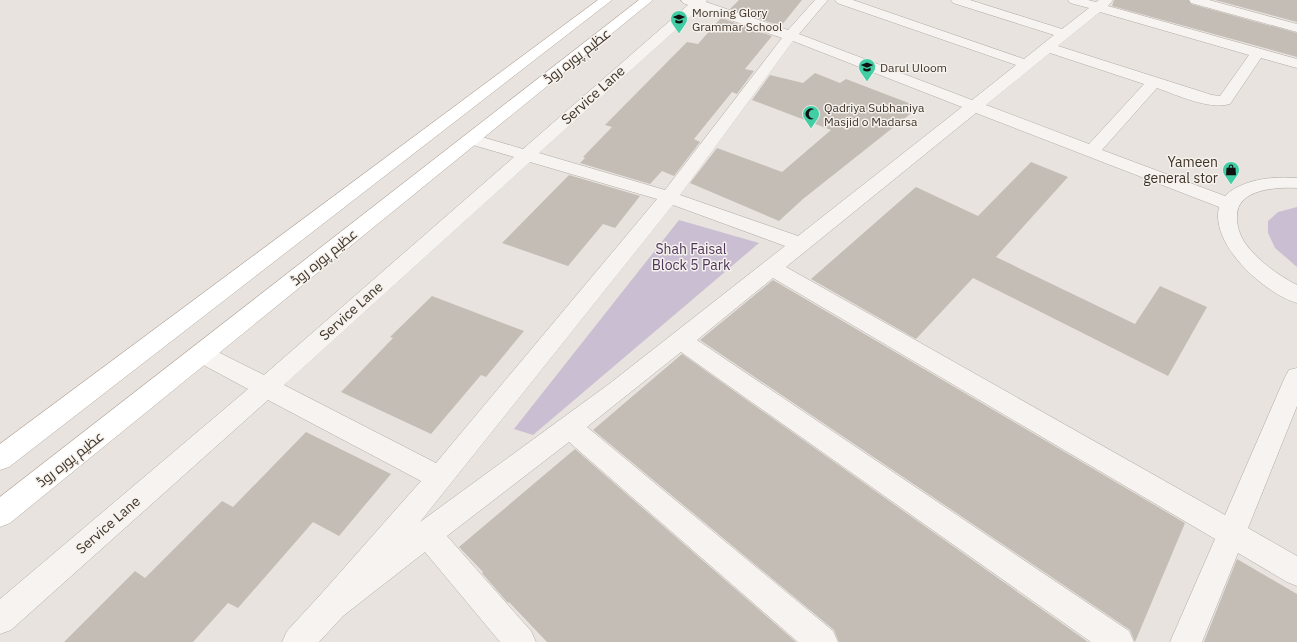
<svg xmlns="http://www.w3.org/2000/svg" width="1297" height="642" viewBox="0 0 1297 642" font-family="'IBM Plex Sans',Cairo,sans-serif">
	<rect width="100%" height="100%" fill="#e8e3de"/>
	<!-- green -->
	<g fill="#cabfd2">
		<polygon points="1297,207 1297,267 1275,248 1268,233 1268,221 1278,212"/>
		<polygon points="679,220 759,243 533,435 514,429"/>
	</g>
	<!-- building -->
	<g fill="#c4bdb5">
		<polygon points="739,0 802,0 781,26 730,9"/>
		<polygon points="1114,0 1188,0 1191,4 1297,33 1297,57 1112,6"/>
		<polygon points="1215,0 1297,0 1297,22"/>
		<polygon points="721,18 772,36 745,69 754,71 737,94 732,92 694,139 700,142 674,176 662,171 650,184 580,163 585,158 583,157 612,127 605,125 687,42 698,44"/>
		<polygon points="815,73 840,83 846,79 919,107 803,199 779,221 690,183 717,148 782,172 831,130 752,100 770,75 803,83"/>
		<polygon points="1031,162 1068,177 996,257 1135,324 1160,286 1207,307 1168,376 973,278 916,339 811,279 916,187 978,216"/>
		<polygon points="569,175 640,196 615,228 603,224 568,266 502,243"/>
		<polygon points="773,280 1185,523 1135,642 1130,630 700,340"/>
		<polygon points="432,296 524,331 486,377 481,375 431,434 341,392 393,338 390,337"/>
		<polygon points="682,354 1088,642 839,642 834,630 593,430"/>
		<polygon points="306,432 391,474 339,536 313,522 238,608 228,603 193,642 64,642 135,571 145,578 222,501 233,507"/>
		<polygon points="575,449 796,642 547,642 509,602 508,603 482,573 483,572 459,547"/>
		<polygon points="1237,559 1297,594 1297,642 1204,642"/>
	</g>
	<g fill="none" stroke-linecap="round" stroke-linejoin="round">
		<defs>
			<g id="minor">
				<path d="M681,0h26l-1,2 82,28 27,-30h13l-29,34 173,66 44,-35 -179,-62 -2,-3h18l171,59 30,-24 -101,-32 -2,-3h19l92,29 27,-21 -19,-5 -2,-3h20l8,2 3,-2h14l-5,6 189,53v9l-36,-10 -31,46c-22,6 -53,-9 -73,-16l-55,62 123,46c17,-17 49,-20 72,-18v10c-21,-1 -61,1 -60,29 0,10 3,18 8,26 13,18 33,32 52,42v18c-33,-10 -87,-58 -78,-96l-243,-94 -190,154 439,248 60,-138 4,-7 8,-2v38l-49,122 49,28v30l-10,-4 -49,-29 -36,89h-32l45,-103 -442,-261 -76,62 432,291 5,11h-43l-410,-290 -94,75 246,204 5,11h-40l-229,-200 -122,94 84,95 5,11h-36l-75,-90 -82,64 -24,26h-37l5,-11 34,-37 100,-113 -153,-81 -257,230 -11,4v-35l248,-210 -54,-29 -3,-6 3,-6 8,-3 8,3 54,27 250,-218 -48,-14 -2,-4 2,-4 6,-1 51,15 165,-144 -5,-2zM699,9l83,29 -117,152 -126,-37zM1100,12l149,43 -29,41 -8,-1 -154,-49zM793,41l169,66 -164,129 -118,-41zM1050,53l94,31 -55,60 -103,-39zM530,162l127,37 -221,264 -152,-78zM673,205l112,41 -176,138 -189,138z"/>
				<polygon points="1189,0 1209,0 1297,24 1297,32 1191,3"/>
			</g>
			<g id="major">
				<polygon points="598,0 612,0 9,467 0,470 0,444"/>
				<polygon points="639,0 653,0 10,523 0,527 0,497"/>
			</g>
		</defs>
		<!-- minor casing -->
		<use href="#minor" stroke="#b2aba3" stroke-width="1"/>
		<!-- major casing -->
		<use href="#major" stroke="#b3a79d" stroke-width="1"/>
		<!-- minor -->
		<use href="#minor" fill="#f6f3f1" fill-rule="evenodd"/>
		<!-- major -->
		<use href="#major" fill="#fff" fill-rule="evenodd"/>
	</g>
	<!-- icons -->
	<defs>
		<symbol id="school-pin" viewBox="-11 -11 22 30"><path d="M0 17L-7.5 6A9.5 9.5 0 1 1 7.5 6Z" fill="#42cea4" stroke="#f5f1ed"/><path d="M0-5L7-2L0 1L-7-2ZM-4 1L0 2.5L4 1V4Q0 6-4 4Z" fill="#111"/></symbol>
		<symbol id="mosque-pin" viewBox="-11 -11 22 30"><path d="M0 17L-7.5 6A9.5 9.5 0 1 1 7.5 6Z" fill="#42cea4" stroke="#f5f1ed"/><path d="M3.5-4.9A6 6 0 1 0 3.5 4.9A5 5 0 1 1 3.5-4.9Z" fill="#111"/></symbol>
		<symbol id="shop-pin" viewBox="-11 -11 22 30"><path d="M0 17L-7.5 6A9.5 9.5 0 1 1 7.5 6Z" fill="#42cea4" stroke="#f5f1ed"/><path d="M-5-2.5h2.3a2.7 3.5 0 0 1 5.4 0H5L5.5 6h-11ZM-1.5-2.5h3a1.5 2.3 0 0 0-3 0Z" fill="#111"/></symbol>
	</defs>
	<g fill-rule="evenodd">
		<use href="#school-pin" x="669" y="9" width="20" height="27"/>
		<use href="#school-pin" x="857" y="57" width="20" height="27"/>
		<use href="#mosque-pin" x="801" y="104" width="20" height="27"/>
		<use href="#shop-pin" x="1221" y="160" width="20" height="27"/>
	</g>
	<g text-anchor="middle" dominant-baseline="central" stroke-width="3" stroke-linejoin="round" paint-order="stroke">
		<!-- far-poi labels -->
		<g font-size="12" fill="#3f3327" stroke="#f5f1ed" text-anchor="start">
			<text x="692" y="12">Morning Glory<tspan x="692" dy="14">Grammar School</tspan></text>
			<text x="880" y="67">Darul Uloom</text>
			<text x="824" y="107">Qadriya Subhaniya<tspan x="824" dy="14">Masjid o Madarsa</tspan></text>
		</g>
		<!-- street labels -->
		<g font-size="14" fill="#3f3327" stroke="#f5f1ed">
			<text transform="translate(577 56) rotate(-38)">عظیم پورہ روڈ</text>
			<text transform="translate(593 95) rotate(-42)">Service Lane</text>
			<text transform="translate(324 257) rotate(-39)">عظیم پورہ روڈ</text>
			<text transform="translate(351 311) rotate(-42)">Service Lane</text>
			<text transform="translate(70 459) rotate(-38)">عظیم پورہ روڈ</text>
			<text transform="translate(108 525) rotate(-41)">Service Lane</text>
		</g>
		<!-- poi labels -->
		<g font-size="14" fill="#3f3327" stroke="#f5f1ed" text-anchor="end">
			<text x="1218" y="162">Yameen<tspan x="1218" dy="16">general stor</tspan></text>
		</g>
		<!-- park labels -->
		<g font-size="14" fill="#4e355a" stroke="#f5f1ed">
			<text x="691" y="249">Shah Faisal<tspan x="691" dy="16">Block 5 Park</tspan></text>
		</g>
	</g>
</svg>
